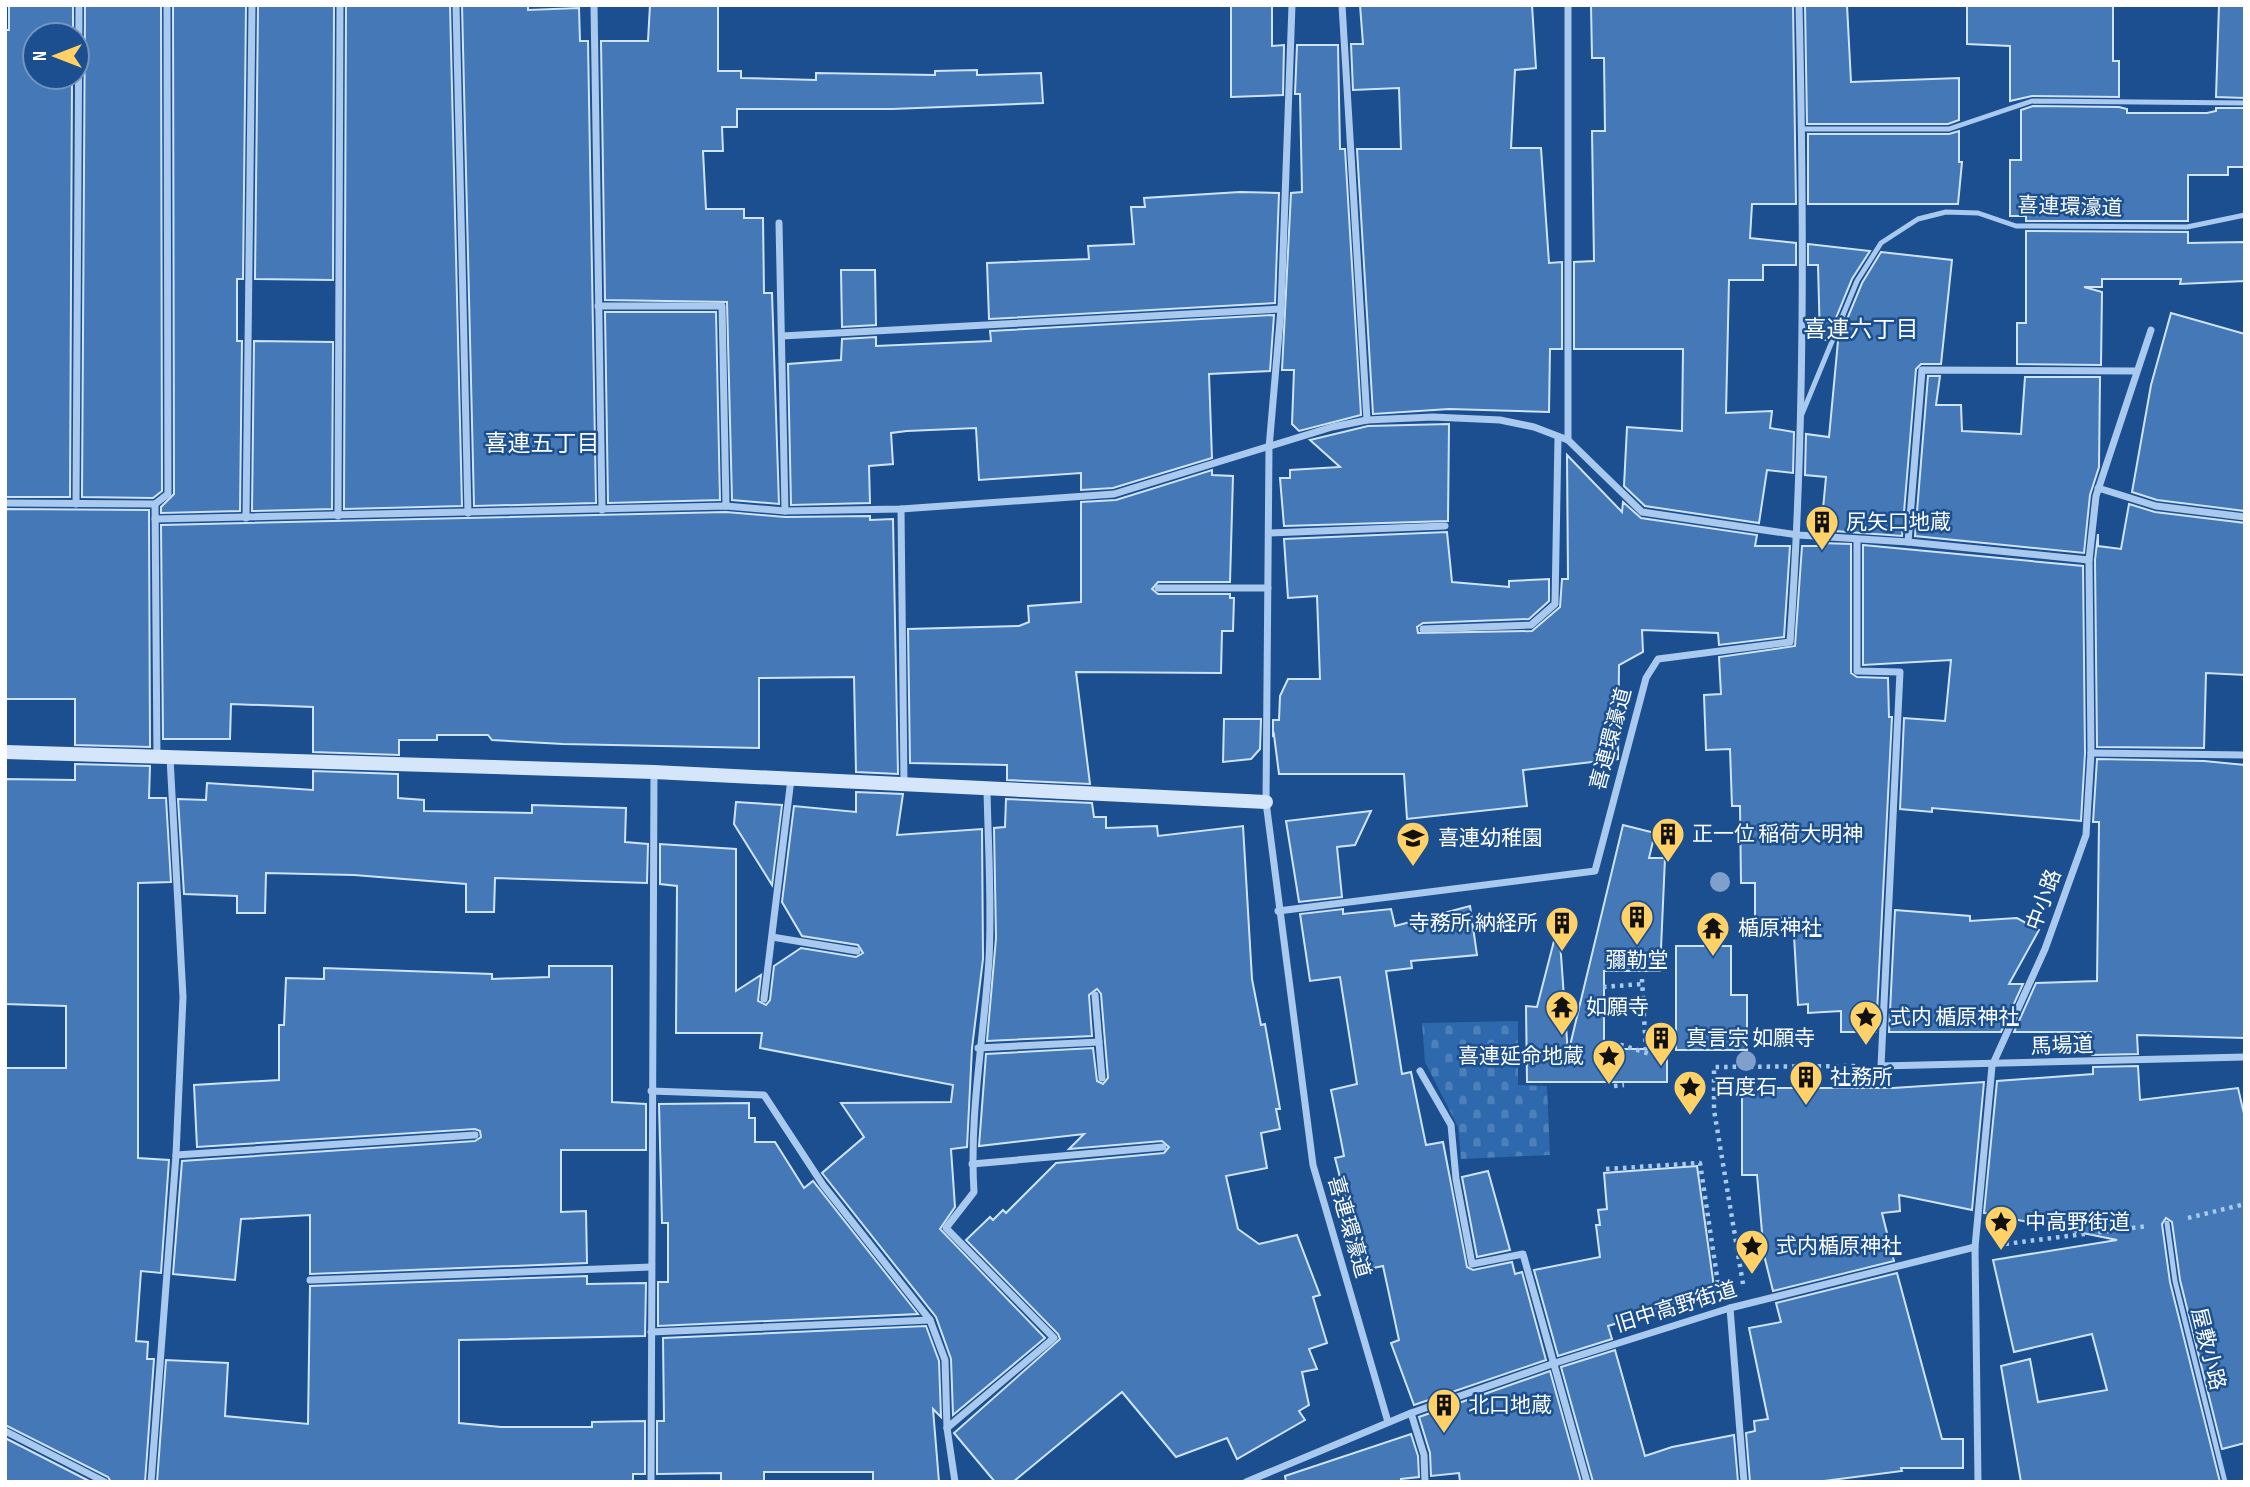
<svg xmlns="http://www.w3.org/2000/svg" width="2250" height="1487" viewBox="0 0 2250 1487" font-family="'Sofia Sans Condensed','Noto Sans JP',sans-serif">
	<defs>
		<pattern id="cemetery-stones" width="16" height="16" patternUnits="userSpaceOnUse" patternTransform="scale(1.75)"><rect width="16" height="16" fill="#2e69ad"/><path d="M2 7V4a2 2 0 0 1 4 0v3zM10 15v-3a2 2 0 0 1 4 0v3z" fill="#4d80b9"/></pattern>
	</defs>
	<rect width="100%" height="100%" fill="#1b4f8f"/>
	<!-- cemetery -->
	<polygon fill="url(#cemetery-stones)" points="1518,1021 1518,1085 1547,1086 1550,1155 1461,1159 1458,1127 1425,1062 1422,1023"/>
	<!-- building -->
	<g fill="#4478b7" stroke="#cfe3fa" stroke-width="2">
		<polygon points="9,5 73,5 73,35 35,35 35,77 72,77 70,497 5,497 5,30 9,30"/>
		<polygon points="85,5 161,5 162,491 153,498 82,497"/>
		<polygon points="173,5 246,5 243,279 237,279 237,341 242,341 240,511 161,513 161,507 174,494"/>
		<polygon points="258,5 334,5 333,280 255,279"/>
		<polygon points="346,5 450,5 462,506 344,509"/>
		<polygon points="462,5 528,5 528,10 579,8 580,41 588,41 596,503 474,506"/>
		<polygon points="650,5 718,5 718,71 741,71 741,78 816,80 816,73 935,75 935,71 977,70 977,75 1041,73 1043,103 892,109 737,109 737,127 722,127 723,151 703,151 706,209 744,209 744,218 763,218 764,293 772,293 779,504 732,500 727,302 605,300 601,41 648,41"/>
		<polygon points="1231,5 1272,5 1272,46 1284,45 1283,95 1231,97"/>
		<polygon points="1360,5 1532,5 1536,68 1515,70 1511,148 1541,148 1549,263 1562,262 1562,349 1550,349 1549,412 1449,409 1373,414 1357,149 1401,149 1399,88 1353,90 1351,44 1363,44"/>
		<polygon points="1591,5 1793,5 1796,204 1752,204 1750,238 1796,243 1796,265 1763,265 1763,280 1729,280 1726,413 1772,411 1770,428 1794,432 1793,473 1767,470 1759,523 1645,506 1624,486 1627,427 1682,431 1683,349 1574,349 1574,262 1594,261 1592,131 1605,131 1604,58 1592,58"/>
		<polygon points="1805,5 1847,5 1851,82 1959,78 1959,120 1948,124 1807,124"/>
		<polygon points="2113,5 2113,61 2119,61 2119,97 2032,96 2010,101 2010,46 1967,44 1967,6"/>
		<polygon points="2219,5 2245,5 2245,98 2216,97"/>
		<polygon points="1297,45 1338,45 1340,149 1345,149 1361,415 1299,431 1292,424 1294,370 1282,370 1291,193 1302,192 1300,94 1295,94"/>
		<polygon points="2033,106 2119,107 2127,109 2127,113 2207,113 2216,111 2216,108 2245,108 2245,167 2228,167 2228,175 2188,175 2188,221 2026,221 2026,216 2010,216 2010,160 2021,160 2021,110"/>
		<polygon points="1959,131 1959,162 1962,162 1958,204 1808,204 1808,134 1949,134"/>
		<polygon points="1240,192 1279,193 1275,303 989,319 987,263 1089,259 1088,246 1134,244 1131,207 1145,207 1144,198"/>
		<polygon points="2026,231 2188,232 2188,243 2245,242 2245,281 2180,284 2181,279 2102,279 2102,287 2084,287 2102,292 2101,365 2017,364 2017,323 2026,323"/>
		<polygon points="1808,244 1870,251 1852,279 1827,340 1820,340 1818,265 1808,265"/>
		<polygon points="1881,252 1952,260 1941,364 1921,364 1916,369 1902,536 1821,530 1826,477 1805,475 1806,434 1829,437 1838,341 1862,283"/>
		<polygon points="841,270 875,270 876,325 842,327"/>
		<polygon points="605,312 716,312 720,500 608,503"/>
		<polygon points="2171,313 2245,334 2245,511 2157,500 2132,492 2151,385"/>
		<polygon points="1274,315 1270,371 1209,374 1212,458 1113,488 1081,490 1081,473 979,480 976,428 907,431 891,433 893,464 869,466 870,503 791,505 788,364 841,360 842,339 876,337 876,346 991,341 990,331"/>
		<polygon points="254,341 333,342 332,509 252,511"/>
		<polygon points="1928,376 1940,376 1936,405 1961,405 1962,431 2021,434 2025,377 2100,377 2099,467 2090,495 2084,553 1915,536"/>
		<polygon points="1449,424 1448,521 1284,526 1280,478 1290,478 1290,470 1340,467 1310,440 1368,426"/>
		<polygon points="1567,455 1622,512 1623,502 1641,518 1757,535 1755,546 1790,546 1784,637 1719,645 1718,633 1642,630 1643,652 1619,665 1618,759 1523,770 1527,806 1407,819 1404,774 1279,774 1274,735 1273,737 1273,720 1279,720 1280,696 1288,679 1320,679 1317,596 1288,598 1284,539 1447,532 1452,582 1509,587 1509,581 1549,579 1549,601 1529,619 1423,623 1417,627 1418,633 1532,631 1560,607 1562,579 1568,579"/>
		<polygon points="1212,470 1212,475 1233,476 1230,582 1158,582 1152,589 1158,594 1230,594 1230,598 1234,598 1233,631 1222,631 1221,673 1076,672 1090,784 1007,780 1007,765 910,763 908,629 1019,626 1029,622 1028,606 1081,602 1081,502 1116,500"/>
		<polygon points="2129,504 2155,512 2245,523 2245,675 2206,673 2204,748 2097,747 2095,560 2098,534 2098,546 2121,549"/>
		<polygon points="5,509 149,510 150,747 75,745 75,699 5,699"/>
		<polygon points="726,512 785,517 870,516 870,520 893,519 898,774 856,772 854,677 759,678 759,748 563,744 492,740 488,735 437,735 437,740 399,740 399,755 313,752 313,707 231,704 230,739 163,739 161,525"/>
		<polygon points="1820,543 1851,544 1851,673 1857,677 1888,678 1889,717 1892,717 1876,1032 1841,1032 1841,1011 1808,1013 1808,1004 1798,1005 1793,918 1755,918 1755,883 1741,883 1740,806 1732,806 1730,749 1706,750 1704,695 1721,694 1719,657 1795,646 1802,546 1819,546"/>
		<polygon points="1863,545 2083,566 2085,753 2081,821 1932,808 1932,812 1900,809 1904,718 1945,721 1951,660 1863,665"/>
		<polygon points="1224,719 1261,719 1260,749 1251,759 1223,762"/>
		<polygon points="2097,759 2204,761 2245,765 2245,1038 2137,1035 2138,1054 2092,1055 2091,1032 2014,1032 2036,983 2097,981 2099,822 2093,822"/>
		<polygon points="75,764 150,766 149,798 166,798 171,882 138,883 138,1158 169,1160 161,1273 141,1271 136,1341 148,1342 147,1359 154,1359 145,1482 111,1482 108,1477 5,1425 5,1068 66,1068 66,1006 5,1004 5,779 75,780"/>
		<polygon points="313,771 398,774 398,798 424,800 424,811 532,813 532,805 626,808 625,842 648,844 647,883 495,878 494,912 466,912 466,884 354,875 266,873 265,913 237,913 237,896 184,894 178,799 206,800 207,783 313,790"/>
		<polygon points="856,792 903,794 897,835 982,829 983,959 972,1048 967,1147 951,1149 955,1207 940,1229 1045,1338 953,1415 951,1359 936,1317 822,1173 864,1137 841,1103 951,1102 953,1085 760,1048 762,1033 676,1033 677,886 660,884 660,844 736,849 736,991 761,975 758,1001 766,1005 770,1000 774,966 801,948 856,957 863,953 858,945 802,936 782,902 794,806 856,812"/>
		<polygon points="1006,799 1092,803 1094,817 1106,817 1106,828 1157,826 1158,836 1243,826 1252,979 1261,1025 1265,1024 1280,1109 1276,1109 1280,1129 1261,1133 1267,1168 1226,1176 1238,1229 1259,1244 1297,1235 1320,1295 1313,1297 1327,1343 1309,1349 1317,1369 1302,1372 1309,1405 1299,1411 1305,1420 1237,1459 1227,1438 1176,1457 1122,1392 1013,1482 995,1482 954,1433 1060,1339 1058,1334 966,1240 990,1217 993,1220 1003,1210 1006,1213 1056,1163 1164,1153 1169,1147 1162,1141 1069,1149 1084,1134 979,1146 986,1054 1093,1048 1097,1081 1103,1084 1108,1078 1101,994 1097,989 1089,995 1092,1036 987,1041 996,938 994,828 1005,827"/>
		<polygon points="736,802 782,805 772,885 734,824"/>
		<polygon points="1371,811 1355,845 1337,847 1342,897 1299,902 1286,821"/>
		<polygon points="1623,825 1655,833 1649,858 1665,858 1660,971 1604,971 1604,1049 1667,1049 1667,1082 1527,1082 1526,1006 1537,1007 1554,941 1560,941 1568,1054"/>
		<polygon points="1470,906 1477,955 1411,961 1412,968 1386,971 1402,1074 1411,1072 1426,1145 1443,1142 1467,1267 1473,1270 1512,1262 1515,1274 1522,1272 1546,1360 1414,1405 1391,1343 1399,1340 1383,1266 1364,1270 1335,1158 1344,1156 1331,1090 1357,1084 1340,977 1310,981 1300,914 1343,909 1343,914 1391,909 1395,926"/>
		<polygon points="1895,910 1970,916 1970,921 2017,918 2039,930 2009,984 2023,984 2001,1032 1889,1032"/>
		<polygon points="1676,946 1731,946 1731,995 1747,995 1747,1050 1676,1050"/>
		<polygon points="549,966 612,966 612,1102 646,1104 646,1150 561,1150 561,1212 586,1211 587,1263 310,1274 310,1215 241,1219 235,1280 173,1274 182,1161 475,1141 481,1137 480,1131 475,1129 197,1147 194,1085 279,1080 279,1025 284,1025 286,978 324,979 324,968 492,974 492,979 549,977"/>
		<polygon points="2138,1066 2140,1100 2238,1088 2245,1118 2245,1443 2222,1449 2180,1280 2172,1222 2166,1218 2162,1224 2170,1282 2220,1482 2021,1482 2001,1366 2030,1359 2038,1402 2107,1390 2092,1334 2014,1352 1993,1260 2117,1240 1984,1213 1997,1081 2093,1074 2093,1067"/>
		<polygon points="1984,1082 1972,1210 1899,1195 1900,1211 1882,1213 1894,1261 1773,1291 1764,1255 1757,1175 1742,1175 1742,1088 1893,1088"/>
		<polygon points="749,1103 749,1118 755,1118 755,1142 775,1142 804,1188 813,1181 918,1314 658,1326 658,1282 668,1282 668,1223 662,1223 659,1104"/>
		<polygon points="1697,1166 1715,1294 1608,1326 1612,1339 1558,1356 1534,1270 1600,1257 1596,1225 1600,1225 1598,1210 1607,1209 1604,1173"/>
		<polygon points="1488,1171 1510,1250 1477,1257 1462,1177"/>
		<polygon points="1897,1273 1942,1439 1963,1439 1963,1468 1901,1468 1902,1471 1816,1482 1750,1482 1746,1433 1755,1431 1754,1421 1768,1419 1749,1328 1781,1322 1776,1303"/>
		<polygon points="587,1276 587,1284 646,1283 645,1336 459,1340 459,1423 501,1427 592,1427 592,1422 645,1421 645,1474 633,1474 633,1482 157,1482 166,1360 228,1363 225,1416 308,1424 310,1286"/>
		<polygon points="926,1326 939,1361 941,1417 933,1409 939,1482 873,1482 873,1472 764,1472 764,1482 721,1482 721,1473 657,1474 657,1421 664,1421 663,1338"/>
		<polygon points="1615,1350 1645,1456 1672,1447 1734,1435 1738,1482 1593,1482 1561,1367"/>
		<polygon points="1550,1371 1581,1482 1460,1482 1459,1473 1431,1476 1430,1453 1419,1417"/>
		<polygon points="1411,1434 1418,1456 1419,1477 1401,1479 1401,1482 1286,1482 1285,1476"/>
		<polygon points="5,1438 91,1482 5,1482"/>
	</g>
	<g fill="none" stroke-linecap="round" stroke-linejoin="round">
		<!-- path -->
		<g stroke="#a9c9ee" stroke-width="4.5" stroke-dasharray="3.5 5" stroke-linecap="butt">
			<polyline points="1642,979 1646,1052"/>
			<polyline points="1603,987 1642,984"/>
			<polyline points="1612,1042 1650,1054"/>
			<polyline points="1614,1086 1624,1085"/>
			<polyline points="1606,1169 1700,1163 1719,1290"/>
			<polyline points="2188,1218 2245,1204"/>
			<polyline points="1997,1245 2148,1226"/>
			<polyline points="1743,1284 1714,1110 1714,1067 1859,1066"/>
		</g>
		<!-- lane -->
		<g stroke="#a9c9ee" stroke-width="5">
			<polyline points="1802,129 1949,129 2032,101 2245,103"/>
			<polyline points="1802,414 1857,281 1881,243 1918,219 1946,212 1978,213 2016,226 2187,227 2245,215"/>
			<polyline points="2167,1223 2175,1281 2225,1482"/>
		</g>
		<!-- street -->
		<g stroke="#a9c9ee" stroke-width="7">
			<polyline points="456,5 468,513"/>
			<polyline points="594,5 602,510"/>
			<polyline points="1292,5 1281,309 1269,448 1266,802 1313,1165 1388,1422"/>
			<polyline points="1342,5 1367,420"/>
			<polyline points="779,223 785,511"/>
			<polyline points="598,306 722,306 726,506"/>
			<polyline points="782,336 1281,309"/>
			<polyline points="1568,440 1568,5"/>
			<polyline points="2098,488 2156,506 2245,517"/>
			<polyline points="5,503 155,504 168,494 167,5"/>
			<polyline points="76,504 79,5"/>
			<polyline points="155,504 157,758"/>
			<polyline points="901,509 904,784"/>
			<polyline points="338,516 340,5"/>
			<polyline points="246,518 252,5"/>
			<polyline points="155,519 726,506 785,511 901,509 1114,494 1332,427 1367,420 1433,417 1500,420 1534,427 1568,440 1642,512 1798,535 1908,542 2089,560"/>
			<polyline points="1269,533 1445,526"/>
			<polyline points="1857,540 1857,671 1900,672 1881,1066 2245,1057"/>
			<polyline points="1908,542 1922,370 2136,371"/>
			<polyline points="1158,588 1268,588"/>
			<polyline points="1423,629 1531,625 1555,604 1558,437"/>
			<polyline points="2091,753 2245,755"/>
			<path d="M1278,911l317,-40 51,-193 12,-19 132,-17c15,-211 14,-425 9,-637"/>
			<polyline points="772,937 857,951"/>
			<polyline points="1095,995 1102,1078"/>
			<polyline points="764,999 791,779"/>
			<polyline points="978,1048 1099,1042"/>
			<polyline points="1420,1071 1451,1125 1456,1179 1472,1264 1523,1254 1587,1482"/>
			<polyline points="651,1091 764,1095 823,1185 930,1320 945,1360 947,1428 955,1482"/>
			<polyline points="176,1155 475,1135"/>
			<polyline points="972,1164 1163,1147"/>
			<polyline points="310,1280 651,1267"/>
			<polyline points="1730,1308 1744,1482"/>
			<polyline points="651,1332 930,1320"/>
			<polyline points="1411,1413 1424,1455 1425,1482"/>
			<path d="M947,1428l107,-90 -108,-110 28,-36c-5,-78 10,-155 15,-233 3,-56 -1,-114 -2,-170"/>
			<polyline points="5,1431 105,1482"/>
			<polyline points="151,1482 176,1155 183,997 170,758"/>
			<polyline points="651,1482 654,772"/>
			<polyline points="1246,1482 1411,1413 1555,1363 1730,1308 1975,1247"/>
			<polyline points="1978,1482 1975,1247 1992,1066 2045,949 2086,835 2091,753 2089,560 2096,496 2151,330"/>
		</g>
		<!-- secondary -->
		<polyline stroke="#d6e6fa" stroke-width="14" points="5,752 654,772 1266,802"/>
	</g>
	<!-- trees -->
	<g fill="#7ea0ca">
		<circle cx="1720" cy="882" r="10"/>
		<circle cx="1746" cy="1061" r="10"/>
	</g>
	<!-- icons -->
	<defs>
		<symbol id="building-pin" viewBox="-11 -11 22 30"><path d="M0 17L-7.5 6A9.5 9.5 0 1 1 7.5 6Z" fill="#ffd166" stroke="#1b4f8f"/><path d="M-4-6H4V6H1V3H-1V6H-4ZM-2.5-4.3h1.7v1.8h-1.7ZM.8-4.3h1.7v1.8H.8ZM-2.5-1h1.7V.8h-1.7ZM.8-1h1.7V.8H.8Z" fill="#111"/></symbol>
		<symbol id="school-pin" viewBox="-11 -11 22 30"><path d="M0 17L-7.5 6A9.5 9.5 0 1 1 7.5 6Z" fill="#ffd166" stroke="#1b4f8f"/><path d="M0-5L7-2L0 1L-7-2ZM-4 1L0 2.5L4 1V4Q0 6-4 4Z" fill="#111"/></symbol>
		<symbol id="temple-pin" viewBox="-11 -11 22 30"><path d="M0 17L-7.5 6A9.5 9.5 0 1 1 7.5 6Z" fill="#ffd166" stroke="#1b4f8f"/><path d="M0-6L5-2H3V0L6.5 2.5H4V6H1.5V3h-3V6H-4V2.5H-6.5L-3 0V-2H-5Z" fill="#111"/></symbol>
		<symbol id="sight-pin" viewBox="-11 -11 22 30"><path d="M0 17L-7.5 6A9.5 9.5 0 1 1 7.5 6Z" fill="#ffd166" stroke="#1b4f8f"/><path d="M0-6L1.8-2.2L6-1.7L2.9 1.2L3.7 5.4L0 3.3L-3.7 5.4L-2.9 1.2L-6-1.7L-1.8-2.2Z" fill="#111"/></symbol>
	</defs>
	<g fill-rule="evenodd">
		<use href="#building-pin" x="1803" y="503" width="38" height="52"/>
		<use href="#building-pin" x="1649" y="815" width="38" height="52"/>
		<use href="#school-pin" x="1394" y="819" width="38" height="52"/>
		<use href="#building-pin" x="1618" y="898" width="38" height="52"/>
		<use href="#building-pin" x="1543" y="904" width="38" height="52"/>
		<use href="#temple-pin" x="1694" y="909" width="38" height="52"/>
		<use href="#temple-pin" x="1543" y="988" width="38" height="52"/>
		<use href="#sight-pin" x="1847" y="998" width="38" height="52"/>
		<use href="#building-pin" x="1642" y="1019" width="38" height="52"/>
		<use href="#sight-pin" x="1590" y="1037" width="38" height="52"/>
		<use href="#building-pin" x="1787" y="1058" width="38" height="52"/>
		<use href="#sight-pin" x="1671" y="1068" width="38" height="52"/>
		<use href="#sight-pin" x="1982" y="1203" width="38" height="52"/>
		<use href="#sight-pin" x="1733" y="1227" width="38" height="52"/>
		<use href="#building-pin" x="1425" y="1386" width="38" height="52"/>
	</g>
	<g text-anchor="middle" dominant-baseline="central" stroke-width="5" stroke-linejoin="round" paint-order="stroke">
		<!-- street labels -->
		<g font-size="21" fill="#fff" stroke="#1b4f8f">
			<text transform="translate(2070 207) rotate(2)">喜連環濠道</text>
			<text transform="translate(1611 739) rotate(-75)">喜連環濠道</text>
			<text transform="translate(2044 900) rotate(-70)">中小路</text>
			<text transform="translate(2062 1046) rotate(-2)">馬場道</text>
			<text transform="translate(1349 1227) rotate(74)">喜連環濠道</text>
			<text transform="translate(1676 1307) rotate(-17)">旧中高野街道</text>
			<text transform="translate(2208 1349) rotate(76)">屋敷小路</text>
		</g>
		<!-- poi labels -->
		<g font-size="21" fill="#fff" stroke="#1b4f8f" text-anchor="start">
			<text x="1846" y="522">尻矢口地蔵</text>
			<text x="1692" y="834">正一位 稲荷大明神</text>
			<text x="1438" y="838">喜連幼稚園</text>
			<text x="1538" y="923" text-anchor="end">寺務所 納経所</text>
			<text x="1738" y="928">楯原神社</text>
			<text x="1637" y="960" text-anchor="middle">彌勒堂</text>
			<text x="1586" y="1007">如願寺</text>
			<text x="1890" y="1017">式内 楯原神社</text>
			<text x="1686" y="1038">真言宗 如願寺</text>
			<text x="1584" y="1056" text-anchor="end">喜連延命地蔵</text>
			<text x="1830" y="1077">社務所</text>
			<text x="1714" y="1087">百度石</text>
			<text x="2025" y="1222">中高野街道</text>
			<text x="1776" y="1246">式内楯原神社</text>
			<text x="1468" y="1405">北口地蔵</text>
		</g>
		<!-- neighbourhood labels -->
		<g font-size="23" fill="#fff" stroke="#1b4f8f">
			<text x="1861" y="330">喜連六丁目</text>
			<text x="542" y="444">喜連五丁目</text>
		</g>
	</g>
	<!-- border -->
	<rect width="2250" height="1487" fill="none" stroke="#ffffff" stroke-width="14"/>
	<!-- north arrow -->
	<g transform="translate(56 56) rotate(270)"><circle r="33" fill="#1b4f8f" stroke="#7695bc" stroke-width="2"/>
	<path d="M0-5L12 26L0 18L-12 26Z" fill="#ffd166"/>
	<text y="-10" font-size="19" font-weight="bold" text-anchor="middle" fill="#ffffff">N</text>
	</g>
</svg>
